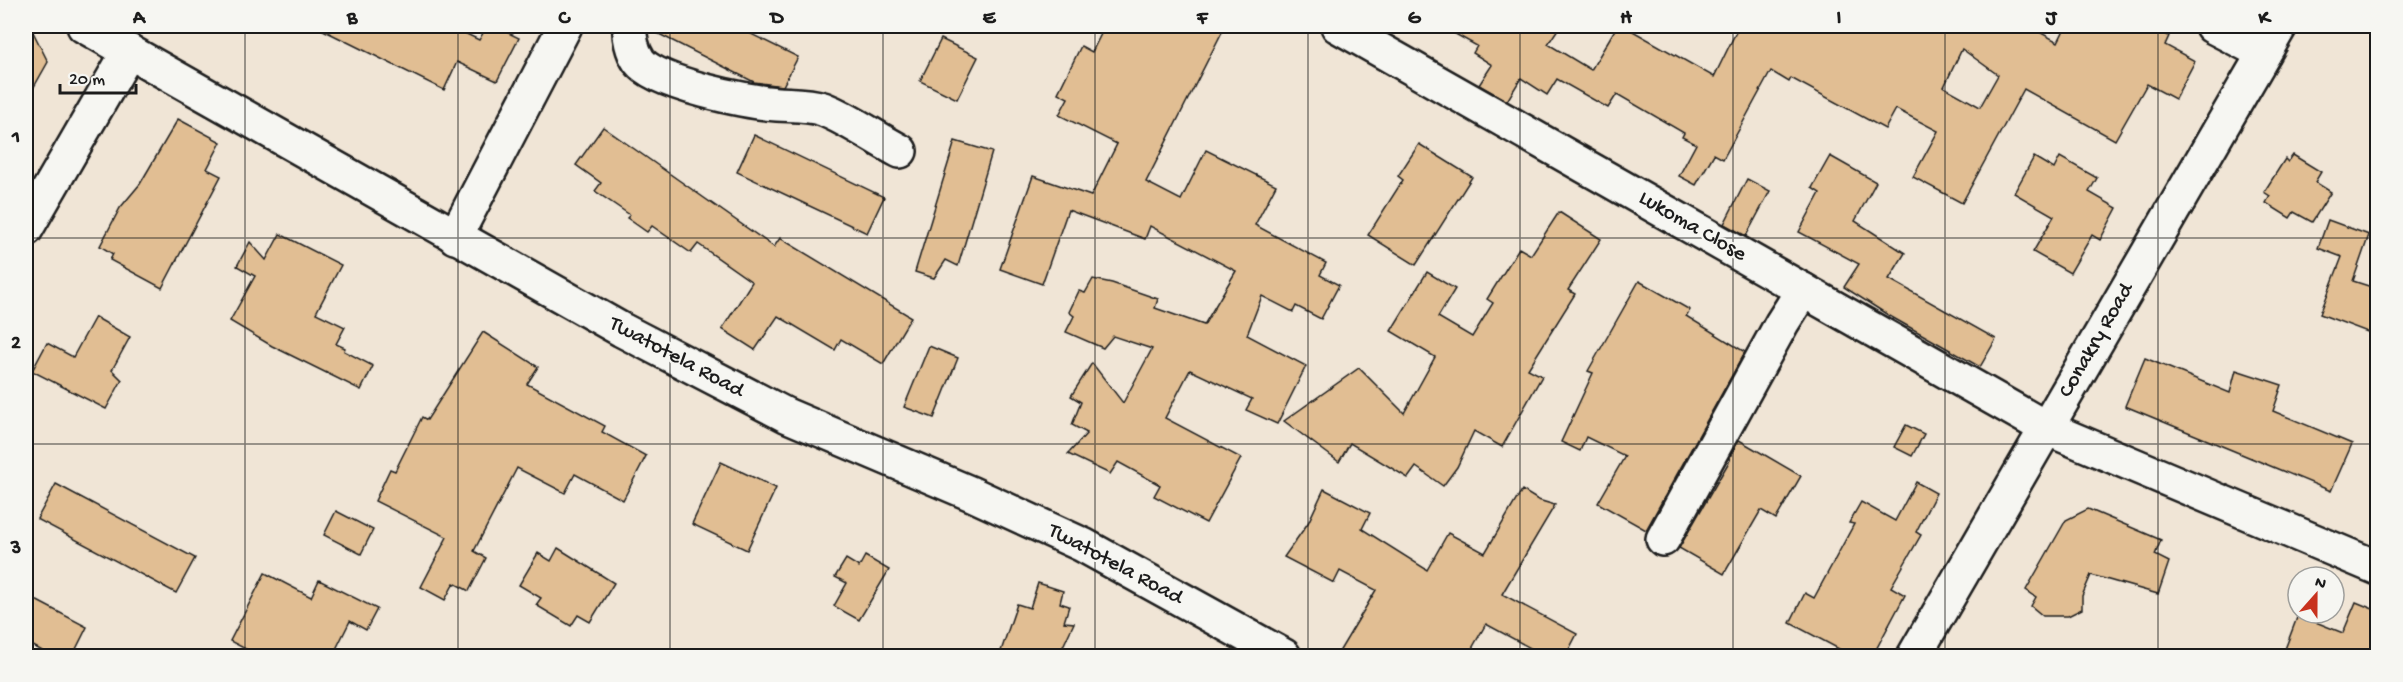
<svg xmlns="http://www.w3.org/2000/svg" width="2403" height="682" viewBox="0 0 2403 682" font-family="'Gochi Hand',sans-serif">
	<rect width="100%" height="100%" fill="#f0e5d6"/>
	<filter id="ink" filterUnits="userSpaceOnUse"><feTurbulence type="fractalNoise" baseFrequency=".0167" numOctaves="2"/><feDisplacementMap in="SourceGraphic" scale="12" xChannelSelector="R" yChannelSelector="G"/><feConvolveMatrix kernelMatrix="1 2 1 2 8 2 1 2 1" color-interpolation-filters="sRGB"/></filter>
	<g filter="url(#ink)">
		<!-- building -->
		<g fill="#e1be93" stroke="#1c1c1c" stroke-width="1.5" fill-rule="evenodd">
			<polygon points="26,26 30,26 48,62 26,101"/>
			<polygon points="315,26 450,26 479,40 487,26 494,26 519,38 497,81 457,62 444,90"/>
			<polygon points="649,26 735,26 798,57 783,86 754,82 649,29"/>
			<polygon points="1105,26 1225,26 1146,182 1181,200 1206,150 1276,185 1255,225 1326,263 1320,275 1339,285 1321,319 1296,306 1293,312 1262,296 1247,335 1306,366 1277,424 1246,410 1252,399 1190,370 1165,418 1241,458 1206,523 1154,496 1160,485 1118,462 1110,474 1068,454 1087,433 1072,425 1081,402 1071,396 1092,363 1123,403 1152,349 1113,336 1103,348 1066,332 1074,316 1069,312 1079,291 1085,293 1093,279 1112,283 1158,299 1155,308 1204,325 1236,271 1150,226 1145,239 1068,210 1042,284 1000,269 1033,176 1091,196 1117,144 1059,115 1068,98 1058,93 1081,46 1092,52"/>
			<path d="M1441,26h119l-12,18 43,26 26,-44h7l90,51 25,-51h289l30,16 8,-16h83l20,10 -4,9 30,16 -20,38 -28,-15 -32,56 -91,-51 -62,114 -49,-26 25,-46 -42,-22 -11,20 -94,-51 -2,4 -18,-11 -48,88 -9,-5 -18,31 -17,-9 17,-32 -14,-7 2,-4 -67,-39 -9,14 -51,-29 -10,16 -26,-17 -14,23 -28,-16 13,-20 -19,-12 4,-7zM1962,49l36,26 -18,32 -36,-20z"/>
			<polygon points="941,39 978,57 957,99 920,81"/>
			<polygon points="178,119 221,142 207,169 221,176 162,288 110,260 113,254 100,246 120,208 140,184"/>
			<polygon points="603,127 774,247 780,238 911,317 883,364 841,339 835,350 778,316 755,350 722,329 752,282 698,244 691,253 652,226 647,232 627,218 630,215 595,191 601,183 576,165"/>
			<polygon points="754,135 884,197 867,233 737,172"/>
			<polygon points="955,141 992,152 958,266 946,260 934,278 915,272"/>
			<polygon points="1419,144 1472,177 1416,265 1368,235 1403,180 1398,176"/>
			<polygon points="2293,155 2321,172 2315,182 2331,192 2312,222 2294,212 2290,218 2266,203 2270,196 2264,192 2285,159 2288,162"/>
			<polygon points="1830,156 1876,182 1855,221 1905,253 1889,279 1996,339 1980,367 1888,315 1844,287 1859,264 1799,232 1820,193 1812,188"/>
			<polygon points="2034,157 2054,169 2060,157 2097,178 2089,192 2117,208 2100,240 2092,235 2070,273 2033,252 2054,216 2014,193"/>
			<polygon points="1747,179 1770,191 1746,236 1724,224"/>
			<polygon points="1559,212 1601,239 1568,290 1575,294 1528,369 1542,376 1502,447 1474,431 1457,467 1443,486 1416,467 1408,478 1350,443 1339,462 1284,421 1359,368 1404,413 1435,357 1391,331 1427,272 1455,289 1438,317 1472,337 1493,303 1487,299 1519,248 1531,255"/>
			<polygon points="2328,220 2369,235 2353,281 2378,289 2378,336 2320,314 2342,257 2318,248"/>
			<polygon points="280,234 341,265 316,313 345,327 336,344 345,348 344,351 373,366 361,390 272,346 230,321 255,276 237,266 250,242 266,260"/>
			<polygon points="1639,281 1690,310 1686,316 1745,352 1646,530 1598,503 1625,456 1586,437 1580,451 1561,442 1593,373 1588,371"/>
			<polygon points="95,317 130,337 112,370 122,380 106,409 32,371 47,343 73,357"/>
			<polygon points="483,332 538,367 527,384 605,426 602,432 646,456 623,500 575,474 565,493 517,468 474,551 486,558 469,591 454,583 445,600 421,587 447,537 375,501 390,469 395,471 422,417 427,420"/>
			<polygon points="929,346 958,358 934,418 904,407"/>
			<polygon points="2145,358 2230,393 2236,370 2282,385 2273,411 2352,444 2331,491 2125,406"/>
			<polygon points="1906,425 1924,434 1912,456 1894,447"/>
			<polygon points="1739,440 1801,476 1776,519 1761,510 1724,574 1679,548 1730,460 1729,459"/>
			<polygon points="721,462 776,488 747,550 692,524"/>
			<polygon points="1916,482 1936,493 1916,532 1921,535 1891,587 1905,595 1872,657 1854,657 1790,623 1805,593 1814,598 1854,524 1849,523 1861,502 1895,521"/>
			<polygon points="56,484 195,558 176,593 37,519"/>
			<polygon points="1324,489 1370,513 1362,529 1427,570 1448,533 1485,553 1522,490 1538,500 1555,505 1502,594 1577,634 1565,657 1547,657 1486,624 1467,657 1336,657 1376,590 1340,571 1334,583 1284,557 1308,523"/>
			<polygon points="2088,509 2161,540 2155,555 2169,562 2158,594 2091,575 2082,596 2082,609 2068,616 2043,616 2031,606 2036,597 2026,590 2066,520"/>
			<polygon points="336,511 373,530 361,554 324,535"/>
			<polygon points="558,548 614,583 590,622 578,615 571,626 536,605 541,598 519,585 538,553 551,561"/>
			<polygon points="865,556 889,570 859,620 834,606 847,583 835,577 846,559 859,567"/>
			<polygon points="265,573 311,597 319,580 377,609 366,630 350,621 332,657 261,657 230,641"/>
			<polygon points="1038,583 1063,591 1060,603 1069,606 1064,622 1074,623 1058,657 999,657 1017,604 1030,608"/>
			<polygon points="26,595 87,627 72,657 53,657 26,642"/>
			<polygon points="2356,602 2378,611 2378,657 2282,657 2298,615 2343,633"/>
		</g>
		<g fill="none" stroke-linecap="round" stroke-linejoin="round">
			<defs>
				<g id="minor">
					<polyline points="84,26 622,330 786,415 972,494 1083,545 1284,656"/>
					<path d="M630,26c-1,10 2,25 9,35 17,23 109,41 138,43 16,1 31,0 46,5 26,10 52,29 77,42"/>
					<polyline points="1338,26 2046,428 2378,568"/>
					<polyline points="2212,26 2264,53"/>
					<polyline points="26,229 129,51"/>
					<polyline points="455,237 565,26"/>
					<polyline points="1663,539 1782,323 1803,290"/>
					<polyline points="1914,656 2280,26"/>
				</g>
			</defs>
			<!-- minor casing -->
			<use href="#minor" stroke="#1c1c1c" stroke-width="38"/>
			<!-- minor -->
			<use href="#minor" stroke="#f6f6f2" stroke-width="33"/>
		</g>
	</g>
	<!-- grid -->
	<path fill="none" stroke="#1c1c1c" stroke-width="1.5" stroke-opacity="0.55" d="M245,26v630M458,26v630M670,26v630M883,26v630M1095,26v630M1308,26v630M1520,26v630M1733,26v630M1945,26v630M2158,26v630M26,238h2352M26,444h2352"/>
	<g text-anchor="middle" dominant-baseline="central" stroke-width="4.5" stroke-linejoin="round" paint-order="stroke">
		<!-- street labels -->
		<g font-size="22" fill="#1c1c1c" stroke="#f6f6f2">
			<text transform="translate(1692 227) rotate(30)">Lukoma Close</text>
			<text transform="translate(2097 341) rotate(-60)">Conakry Road</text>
			<text transform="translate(676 358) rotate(28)">Twatotela Road</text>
			<text transform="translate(1115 565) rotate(28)">Twatotela Road</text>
		</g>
	</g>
	<!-- margin -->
	<rect width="2403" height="682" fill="none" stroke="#f6f6f2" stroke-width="66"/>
	<!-- north arrow -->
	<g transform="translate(2316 595) rotate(21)"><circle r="28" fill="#f6f6f2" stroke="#9f9f9c" stroke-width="1.5"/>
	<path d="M0-4.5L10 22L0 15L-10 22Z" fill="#c8321e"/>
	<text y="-9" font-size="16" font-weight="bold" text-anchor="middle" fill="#1c1c1c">N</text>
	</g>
	<!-- scale -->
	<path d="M60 84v9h76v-9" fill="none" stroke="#1c1c1c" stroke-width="3"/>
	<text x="69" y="84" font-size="18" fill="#1c1c1c" stroke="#f6f6f2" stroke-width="4.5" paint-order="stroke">20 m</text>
	<rect x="33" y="33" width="2337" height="616" fill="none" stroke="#1c1c1c" stroke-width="2"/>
	<g font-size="20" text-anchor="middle" font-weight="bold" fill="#1c1c1c">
		<text x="139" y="23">A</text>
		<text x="352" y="23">B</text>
		<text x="564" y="23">C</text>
		<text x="777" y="23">D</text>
		<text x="989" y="23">E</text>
		<text x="1202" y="23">F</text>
		<text x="1414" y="23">G</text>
		<text x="1626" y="23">H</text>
		<text x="1839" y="23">I</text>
		<text x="2051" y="23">J</text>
		<text x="2264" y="23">K</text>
		<text x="16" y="142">1</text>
		<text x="16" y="348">2</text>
		<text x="16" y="553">3</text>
	</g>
</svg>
